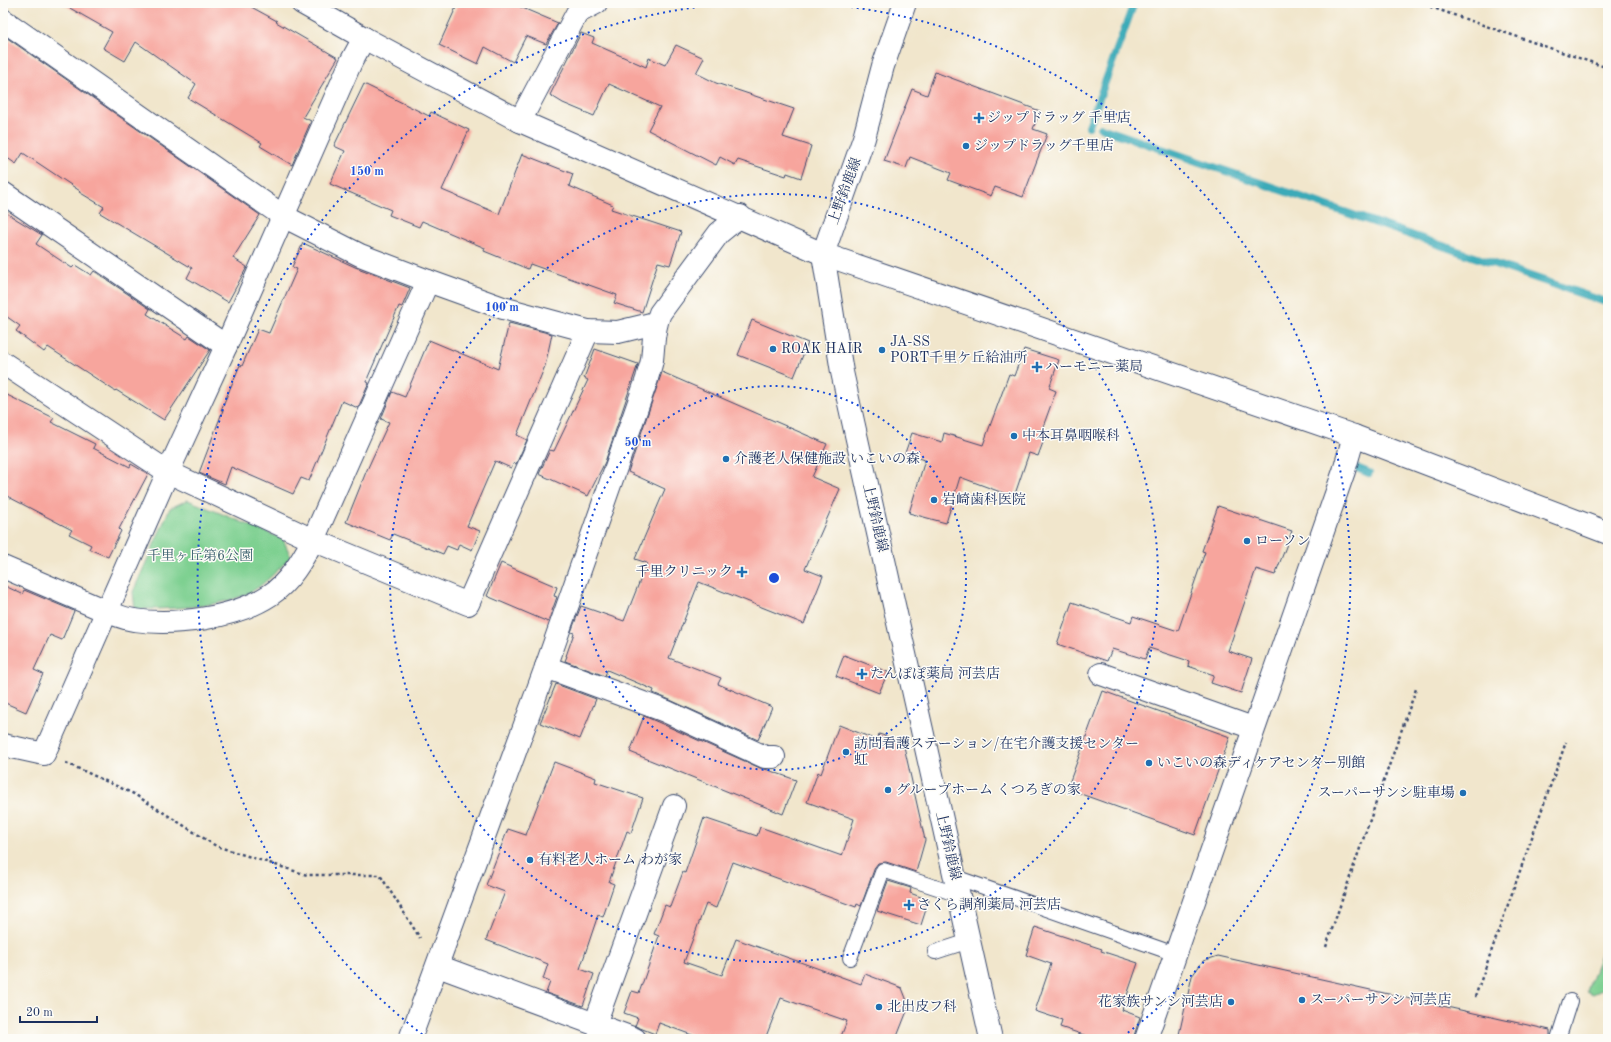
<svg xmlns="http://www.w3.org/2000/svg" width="1611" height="1042" viewBox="0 0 1611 1042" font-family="'Old Standard TT','Noto Serif JP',serif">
	<rect width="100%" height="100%" fill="#fdfcf7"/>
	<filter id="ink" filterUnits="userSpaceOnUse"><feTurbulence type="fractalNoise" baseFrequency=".025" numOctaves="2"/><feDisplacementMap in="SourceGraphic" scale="8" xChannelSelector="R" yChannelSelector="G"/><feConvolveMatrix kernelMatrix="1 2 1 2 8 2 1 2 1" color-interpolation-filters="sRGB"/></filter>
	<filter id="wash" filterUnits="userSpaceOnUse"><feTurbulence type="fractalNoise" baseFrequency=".012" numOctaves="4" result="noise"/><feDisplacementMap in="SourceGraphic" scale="16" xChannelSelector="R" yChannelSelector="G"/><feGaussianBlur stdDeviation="0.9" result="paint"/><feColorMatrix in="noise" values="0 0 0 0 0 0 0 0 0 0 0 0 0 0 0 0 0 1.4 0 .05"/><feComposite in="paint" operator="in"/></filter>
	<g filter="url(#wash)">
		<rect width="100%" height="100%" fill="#f1e6cc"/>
		<!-- green -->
		<g fill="#7ed091" stroke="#4c8078">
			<path d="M188,500l95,39 8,18c-14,13 -27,29 -44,37 -32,14 -77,15 -112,15l-2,-17 37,-84z"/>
			<polygon points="1608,933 1608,982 1604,989 1593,994 1587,991"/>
		</g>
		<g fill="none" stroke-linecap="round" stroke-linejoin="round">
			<!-- stream -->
			<g stroke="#3baab8" stroke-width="8">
				<polyline points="1089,126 1134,3"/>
				<polyline points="1101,128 1608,303"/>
				<polyline points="1354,467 1369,473"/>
			</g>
		</g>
		<g id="blocks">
			<!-- building -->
			<g fill="#f7a59d">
				<polygon points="61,3 244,3 277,21 276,22 338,58 303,117 311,121 292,165 260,146 262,143 188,98 196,84 136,42 125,61 103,48 112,32"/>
				<polygon points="458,3 511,3 558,23 546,44 526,36 513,62 485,47 478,64 439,45"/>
				<polygon points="581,33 594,38 592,43 646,67 649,58 665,65 676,45 704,58 696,73 716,83 794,109 783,137 811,146 801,178 787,173 786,176 738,160 735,165 720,157 716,165 648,130 660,107 609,84 594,116 563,103 550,95"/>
				<polygon points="3,35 260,215 233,258 247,267 228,302 187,278 192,268 100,213 104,207 79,192 80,191 23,153 16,164 3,155"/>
				<polygon points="935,72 1040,111 1033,129 1047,134 1023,197 995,187 991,196 948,180 951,173 910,157 906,168 884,161 912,89 927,95"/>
				<polygon points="364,84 429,116 431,112 469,130 442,190 499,214 522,154 573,174 569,186 613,205 611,209 681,232 670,265 658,262 642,312 614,303 617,295 530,264 528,269 484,251 485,248 422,221 419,227 389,215 391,210 330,184 345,151 334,146"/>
				<polygon points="3,211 42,235 36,244 72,268 75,265 91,275 94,271 150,309 147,314 187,339 189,336 210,350 164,420 116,390 115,391 48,347 44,352 16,331 20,326 3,314"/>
				<polygon points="303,243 355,267 410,288 402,307 399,306 368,377 367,382 369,383 358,408 342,401 309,481 301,478 293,494 231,467 225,484 199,473 223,410 221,410 240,365 242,366 258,329 269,333 297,269 292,267"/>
				<polygon points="752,320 808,343 794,377 738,355"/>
				<polygon points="509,323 552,334 545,366 517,435 527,440 516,464 514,463 511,468 495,461 467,526 480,531 472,550 459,544 457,550 447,546 443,554 393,534 390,540 346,522 366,472 389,422 381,419 392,392 405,397 429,340 498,369"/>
				<polygon points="595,349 638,364 605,462 588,496 539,474 550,450 554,451 588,380 584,378"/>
				<polygon points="1024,349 1059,360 1049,388 1056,391 1040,435 1045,437 1038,456 1029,453 1014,497 960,477 946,523 909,513 925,460 905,453 912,433 942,442 944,433 983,445 1009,374 1014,376"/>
				<polygon points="662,372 827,444 812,477 840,489 805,569 823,576 804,624 699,582 669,658 721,678 718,684 772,707 758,740 670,700 653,693 654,690 607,670 605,676 565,661 567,656 566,656 574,633 571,632 581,606 624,621 647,563 635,559 665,489 628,472"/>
				<polygon points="3,393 54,418 51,422 95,444 93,448 130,467 131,464 148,474 119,529 121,531 108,557 89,549 91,545 69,534 72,530 3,494"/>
				<polygon points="1218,506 1292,531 1275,575 1256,569 1228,651 1252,659 1241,693 1211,683 1214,675 1188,666 1189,661 1149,648 1145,659 1112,649 1107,661 1057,644 1072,602 1131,622 1133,616 1178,631 1205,552 1202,551"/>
				<polygon points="501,563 557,587 554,596 557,597 548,622 487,596"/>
				<polygon points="3,585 22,594 24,590 74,611 62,640 50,635 34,670 43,674 26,712 3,702"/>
				<polygon points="844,655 888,672 879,693 836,676"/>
				<polygon points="556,684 596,699 580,739 540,723"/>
				<polygon points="1103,691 1230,737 1195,835 1067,789"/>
				<polygon points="644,716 660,723 760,768 768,770 796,780 783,814 630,752"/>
				<polygon points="839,725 877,740 879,734 903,742 925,840 916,872 886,862 878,863 875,867 861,906 857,904 856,907 733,862 716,908 706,904 684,962 722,975 736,939 861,984 865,974 902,988 909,1006 896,1039 840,1039 847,1021 781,998 765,1039 703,1039 659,1023 655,1034 635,1026 638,1018 624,1013 632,991 639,993 659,936 654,934 665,905 670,907 683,872 685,873 704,818 757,836 760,827 842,856 854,819 807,802 818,772 821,774"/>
				<polygon points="554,762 596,778 595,782 643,798 631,833 627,831 609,882 614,884 603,917 598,915 580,969 594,974 583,1006 546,993 550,982 543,979 548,964 486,940 505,892 486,885 508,829 526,835"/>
				<polygon points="888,881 911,888 910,893 929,900 921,925 877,911"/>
				<polygon points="1035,927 1102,949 1101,951 1138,963 1122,1010 1140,1017 1133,1039 1096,1039 1060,1027 1062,1020 1035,1011 1051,964 1026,955"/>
				<polygon points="1218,956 1550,1030 1550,1039 1178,1039 1192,976 1203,961"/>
			</g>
		</g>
	</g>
	<g filter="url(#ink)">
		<use href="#blocks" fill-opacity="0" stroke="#3b4a6e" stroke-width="1"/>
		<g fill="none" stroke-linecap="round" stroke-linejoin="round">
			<defs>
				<g id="service">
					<polyline points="955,877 1175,954"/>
					<polyline points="935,952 969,941"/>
					<polyline points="850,958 883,870 959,895"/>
					<polyline points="1558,1039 1570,1001"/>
				</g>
				<g id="minor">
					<polyline points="3,20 283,216 360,255 428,281 503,308 588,331 618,332 655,323"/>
					<polyline points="520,121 577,13 596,3"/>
					<polyline points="3,193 226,346"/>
					<polyline points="3,363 168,472 313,540 468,604 588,331"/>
					<path d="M3,567l105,45c8,3 17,7 26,8 41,6 101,-2 136,-25 20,-13 32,-35 43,-55l115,-259"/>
					<polyline points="546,667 665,711 765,757 774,757"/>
					<polyline points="1101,674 1253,728"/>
					<polyline points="3,745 44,754 168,472 226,346 351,62 364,38"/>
					<polyline points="438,966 635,1039"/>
					<polyline points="595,1024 674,806"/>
					<polyline points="1146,1039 1344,471 1354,436"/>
				</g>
				<g id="tertiary">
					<polyline points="302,3 364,38 520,121 823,254 1354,436 1608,533"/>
					<path d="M410,1039l136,-372 101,-288c1,-6 4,-13 5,-19 2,-17 1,-31 8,-47l59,-80 21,-17"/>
				</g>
				<polyline id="secondary" points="905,3 883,66 864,138 823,254 842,372 991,1039"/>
			</defs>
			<!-- service casing -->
			<use href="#service" stroke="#3b4a6e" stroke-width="16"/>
			<!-- minor casing -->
			<use href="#minor" stroke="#3b4a6e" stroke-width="24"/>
			<!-- tertiary casing -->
			<use href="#tertiary" stroke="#3b4a6e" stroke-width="24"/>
			<!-- secondary casing -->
			<use href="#secondary" stroke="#3b4a6e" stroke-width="24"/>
			<!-- path -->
			<g stroke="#3b4a6e" stroke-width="2.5" stroke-dasharray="3 3" stroke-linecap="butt">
				<polyline points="1419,3 1608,68"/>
				<polyline points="66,763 134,794 216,846 307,875 380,875 420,938"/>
				<path d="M1326,947c29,-86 60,-172 90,-258"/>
				<polyline points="1475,997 1566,742"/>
			</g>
			<!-- service -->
			<use href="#service" stroke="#fff" stroke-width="14"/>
			<!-- minor -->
			<use href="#minor" stroke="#fff" stroke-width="22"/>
			<!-- tertiary -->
			<use href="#tertiary" stroke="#fff" stroke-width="22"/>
			<!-- secondary -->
			<use href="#secondary" stroke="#fff" stroke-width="22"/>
		</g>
	</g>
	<!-- distance rings -->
	<g fill="none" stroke="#1d4ed8" stroke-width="2" stroke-dasharray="2 4">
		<circle cx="774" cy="578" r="192"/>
		<circle cx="774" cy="578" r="384"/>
		<path d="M427 1038A576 576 0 0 1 739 3M809 3A576 576 0 0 1 1121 1038"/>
	</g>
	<!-- markers -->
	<g fill="#1f6fb2" stroke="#fdfcf7" stroke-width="1.5">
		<path d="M977 112h4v4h4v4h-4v4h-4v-4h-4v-4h4z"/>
		<circle cx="966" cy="146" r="4"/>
		<circle cx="773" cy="349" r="4"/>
		<circle cx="882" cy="350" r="4"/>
		<path d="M1035 361h4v4h4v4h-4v4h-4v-4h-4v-4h4z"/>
		<circle cx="1014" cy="436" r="4"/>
		<circle cx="726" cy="459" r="4"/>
		<circle cx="934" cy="500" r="4"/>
		<circle cx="1247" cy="541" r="4"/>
		<path d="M740 566h4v4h4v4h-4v4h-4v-4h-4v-4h4z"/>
		<path d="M860 668h4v4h4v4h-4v4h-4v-4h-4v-4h4z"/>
		<circle cx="846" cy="752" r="4"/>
		<circle cx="1149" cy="763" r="4"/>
		<circle cx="888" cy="790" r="4"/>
		<circle cx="1463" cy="793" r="4"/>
		<circle cx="530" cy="860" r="4"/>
		<path d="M907 899h4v4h4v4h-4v4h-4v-4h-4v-4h4z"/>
		<circle cx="1302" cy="1000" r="4"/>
		<circle cx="1231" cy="1002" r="4"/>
		<circle cx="879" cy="1007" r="4"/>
	</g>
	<g text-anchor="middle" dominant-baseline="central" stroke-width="3" stroke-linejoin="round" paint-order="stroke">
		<!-- poi labels -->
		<g font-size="14" fill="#1b2f5e" stroke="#fdfcf7" text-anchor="start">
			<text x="987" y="118">ジップドラッグ 千里店</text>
			<text x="974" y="146">ジップドラッグ千里店</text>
			<text x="890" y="342">JA-SS<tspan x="890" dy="16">PORT千里ケ丘給油所</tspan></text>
			<text x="781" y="349">ROAK HAIR</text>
			<text x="1045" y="367">ハーモニー薬局</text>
			<text x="1022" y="436">中本耳鼻咽喉科</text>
			<text x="734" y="459">介護老人保健施設 いこいの森</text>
			<text x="942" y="500">岩崎歯科医院</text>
			<text x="1255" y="541">ローソン</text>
			<text x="733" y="572" text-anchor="end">千里クリニック</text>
			<text x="870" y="674">たんぽぽ薬局 河芸店</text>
			<text x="854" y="744">訪問看護ステーション/在宅介護支援センター<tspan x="854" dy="16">虹</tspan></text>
			<text x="1157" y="763">いこいの森ディケアセンター別館</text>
			<text x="896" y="790">グループホーム くつろぎの家</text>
			<text x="1455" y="793" text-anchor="end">スーパーサンシ駐車場</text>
			<text x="538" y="860">有料老人ホーム わが家</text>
			<text x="917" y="905">さくら調剤薬局 河芸店</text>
			<text x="1310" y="1000">スーパーサンシ 河芸店</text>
			<text x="1223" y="1002" text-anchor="end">花家族サンシ河芸店</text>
			<text x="887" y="1007">北出皮フ科</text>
		</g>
		<!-- street labels -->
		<g font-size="14" fill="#1b2f5e" stroke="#fdfcf7">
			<text transform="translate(845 191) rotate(-70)">上野鈴鹿線</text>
			<text transform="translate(875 518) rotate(77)">上野鈴鹿線</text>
			<text transform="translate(948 846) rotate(77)">上野鈴鹿線</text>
		</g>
		<!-- park labels -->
		<g font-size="14" fill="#395f6d" stroke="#fdfcf7">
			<text x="200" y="556">千里ヶ丘第6公園</text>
		</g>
	</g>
	<circle cx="774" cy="578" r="6" fill="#1d4ed8" stroke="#fdfcf7" stroke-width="2"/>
	<g font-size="12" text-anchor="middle" font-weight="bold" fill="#1d4ed8" stroke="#fdfcf7" stroke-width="3" stroke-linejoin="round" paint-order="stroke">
		<text x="367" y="175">150 m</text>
		<text x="502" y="311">100 m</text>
		<text x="638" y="446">50 m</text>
	</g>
	<!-- margin -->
	<rect width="1611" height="1042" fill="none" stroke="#fdfcf7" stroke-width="16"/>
	<!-- scale -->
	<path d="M20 1016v6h77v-6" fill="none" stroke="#1b2f5e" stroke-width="2"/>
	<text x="26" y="1016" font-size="12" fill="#1b2f5e" stroke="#fdfcf7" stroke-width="3" paint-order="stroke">20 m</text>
</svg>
